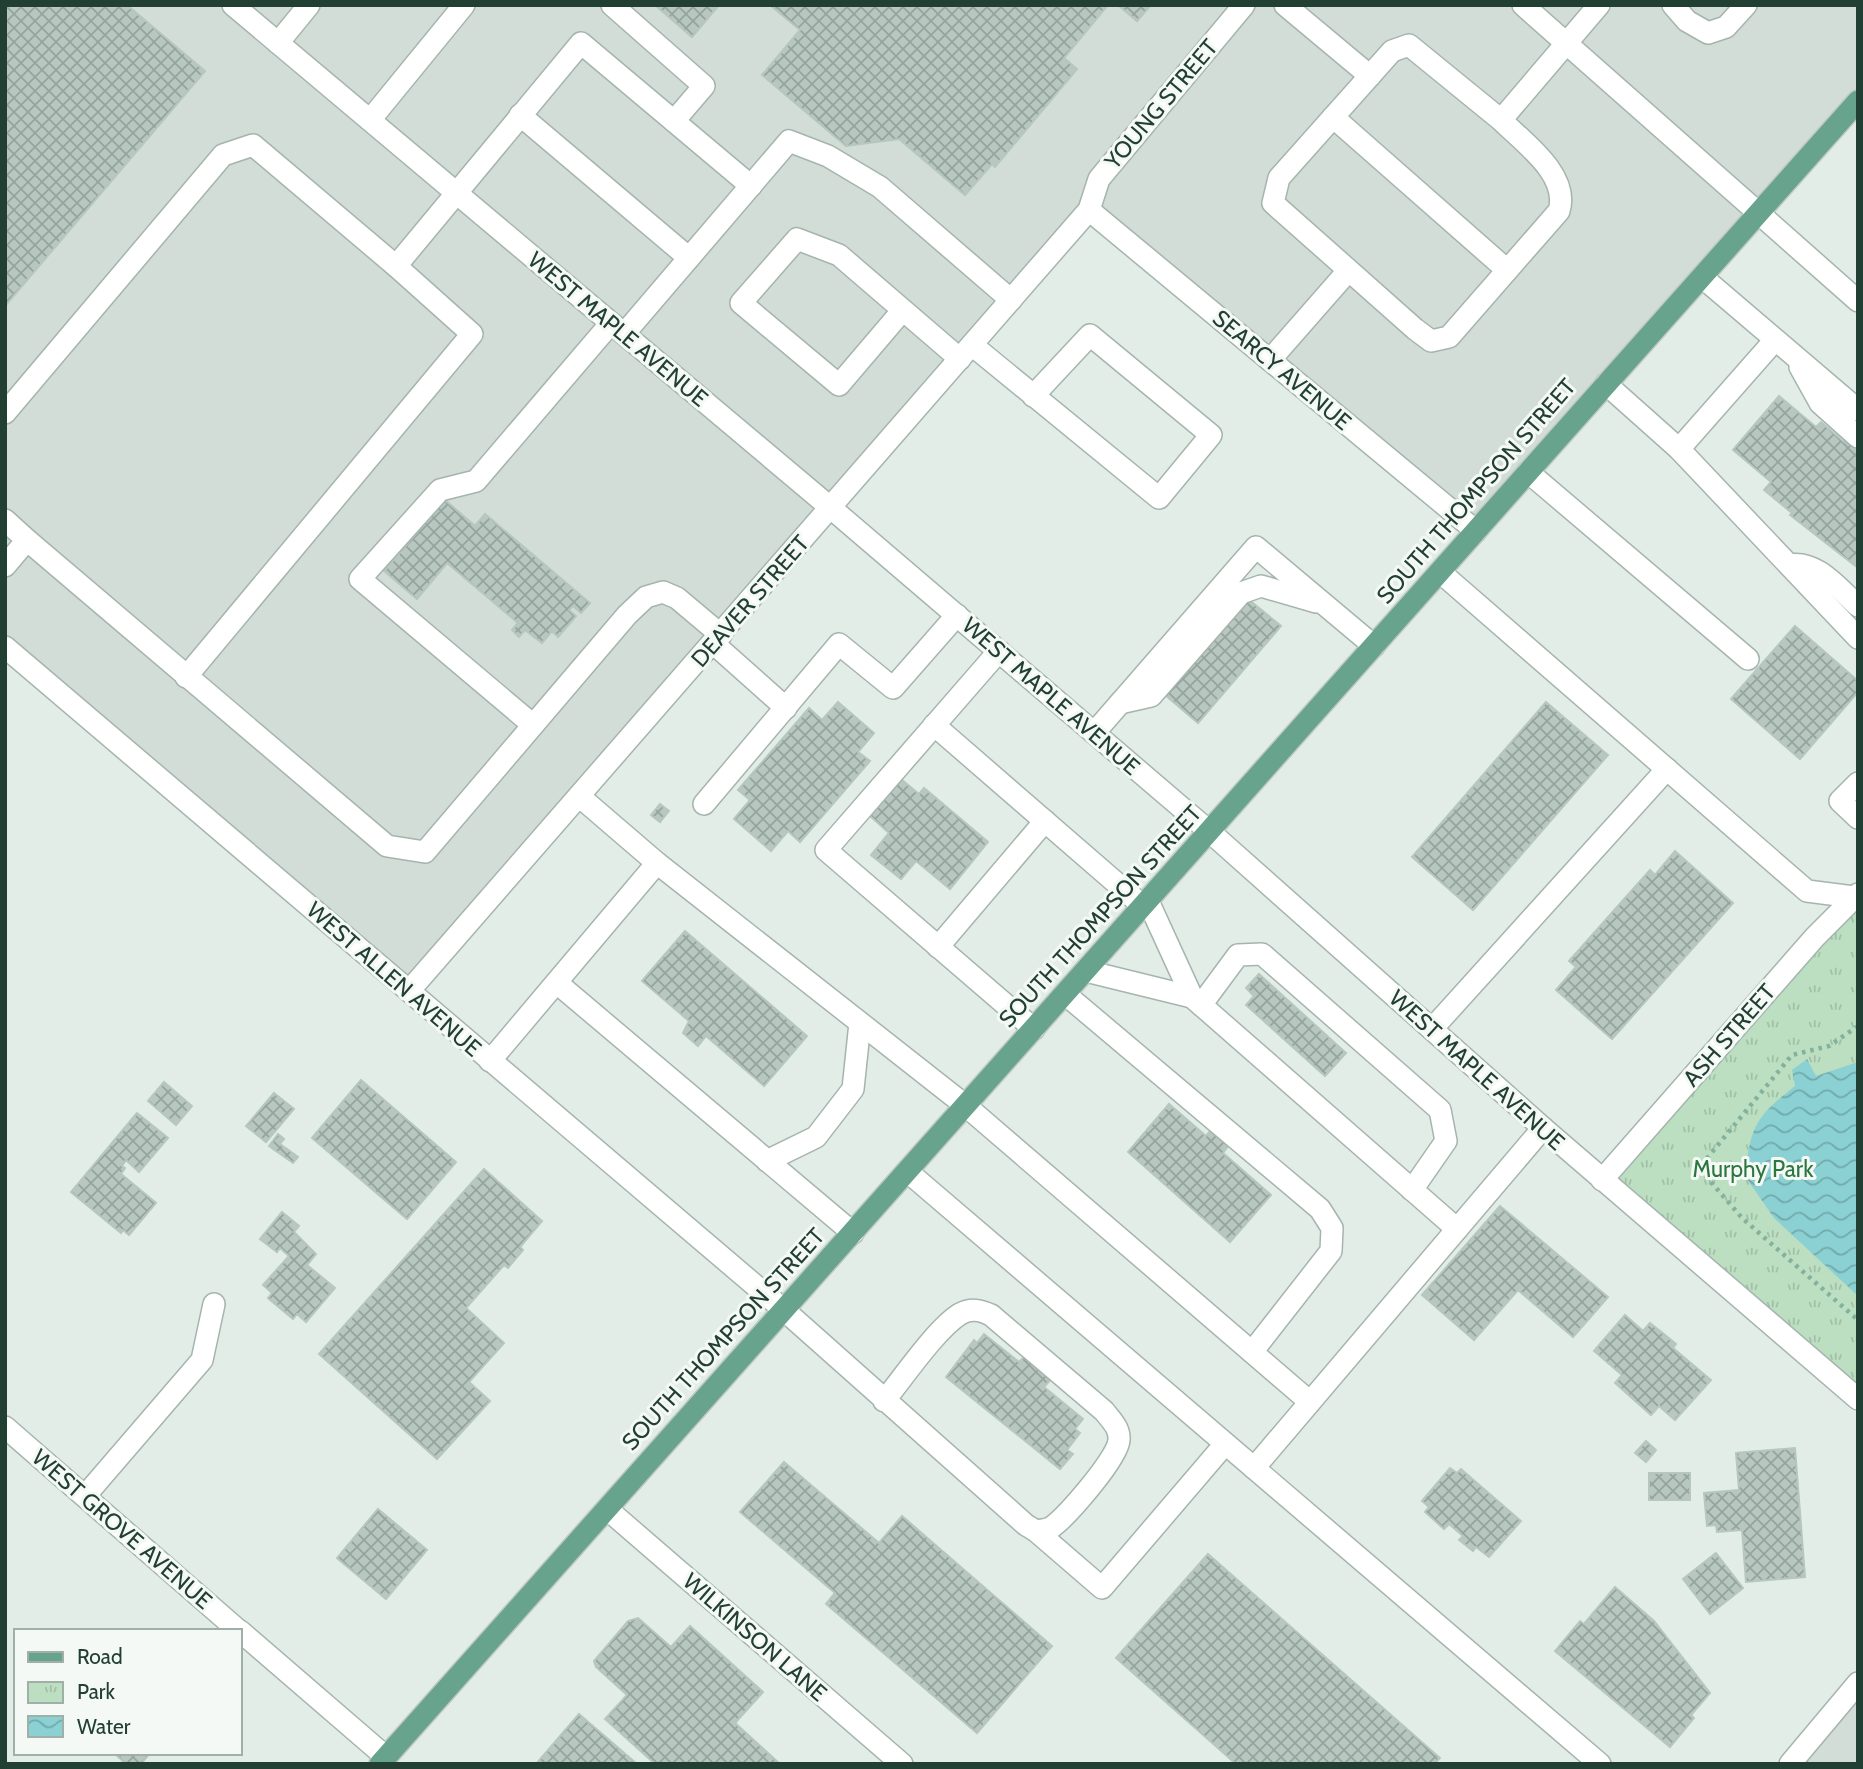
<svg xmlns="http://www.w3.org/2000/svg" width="1863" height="1769" viewBox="0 0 1863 1769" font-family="Cabin,sans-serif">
	<defs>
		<pattern id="park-tufts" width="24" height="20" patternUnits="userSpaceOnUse" patternTransform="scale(1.75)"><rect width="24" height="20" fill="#bcdec1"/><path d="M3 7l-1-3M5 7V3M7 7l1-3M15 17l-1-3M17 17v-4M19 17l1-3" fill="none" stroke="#a1c0a6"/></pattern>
		<pattern id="water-waves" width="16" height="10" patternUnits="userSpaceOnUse" patternTransform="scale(1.75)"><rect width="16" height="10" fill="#8bd0d2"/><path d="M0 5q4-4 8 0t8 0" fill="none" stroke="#71aaab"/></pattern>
		<pattern id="building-cross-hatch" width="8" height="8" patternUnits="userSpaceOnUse" patternTransform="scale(1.75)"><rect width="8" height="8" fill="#b8c8c0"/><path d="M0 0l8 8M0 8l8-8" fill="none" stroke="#95a49d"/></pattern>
	</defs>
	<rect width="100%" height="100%" fill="#e3ede7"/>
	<!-- built -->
	<g fill="#d1ddd6">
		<polygon points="5,5 1858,5 1858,101 1476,531 1090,210 409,991 5,647"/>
		<polygon points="1858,1683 1858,1764 1790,1764"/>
	</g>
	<!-- park -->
	<polygon fill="url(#park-tufts)" points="1858,894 1858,1399 1602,1180"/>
	<!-- water -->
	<path fill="url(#water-waves)" d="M1807,1059l9,17 42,-14v234l-84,-78 -29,-42c6,-51 10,-58 50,-90l-3,-16z"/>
	<!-- building -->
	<g fill="url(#building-cross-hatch)" stroke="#b5c7be" stroke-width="2">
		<polygon points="5,5 127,5 205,71 5,306"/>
		<polygon points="655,5 719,5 692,37"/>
		<polygon points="770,5 1108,5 1064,58 1077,69 995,167 992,164 965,195 899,139 846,146 762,75 800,30"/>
		<polygon points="1118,5 1151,5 1137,21"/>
		<polygon points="1779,396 1816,427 1821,422 1844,442 1850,436 1858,443 1858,568 1790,515 1792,513 1764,490 1771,482 1733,450"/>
		<polygon points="445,500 475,526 485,514 590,603 581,613 573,606 569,610 576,616 558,637 552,631 542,643 525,630 519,637 512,630 518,623 447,563 417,599 384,571"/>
		<polygon points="1248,599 1281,626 1198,723 1165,695"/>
		<polygon points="1795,626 1858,681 1858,692 1800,759 1731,699"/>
		<polygon points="838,702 874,733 858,752 870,761 800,842 788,831 771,851 734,819 750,800 738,790 809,708 822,720"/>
		<polygon points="1546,702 1608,755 1473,910 1412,857"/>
		<polygon points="901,779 919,794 924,788 988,842 950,889 916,861 901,879 871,855 889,833 870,816"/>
		<polygon points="660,804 669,811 660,822 651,815"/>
		<polygon points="1675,851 1733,903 1612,1039 1556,990 1576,967 1569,961 1650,870 1655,875"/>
		<polygon points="685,931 807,1036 764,1086 706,1036 698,1046 683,1033 689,1021 642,981"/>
		<polygon points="1259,974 1346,1053 1325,1076 1246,1005 1254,996 1246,988"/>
		<polygon points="361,1080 456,1162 407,1219 312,1138"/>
		<polygon points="164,1082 192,1106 176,1125 148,1101"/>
		<polygon points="274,1093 294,1109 266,1142 246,1126"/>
		<polygon points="1169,1104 1206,1136 1211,1130 1229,1145 1223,1153 1271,1195 1230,1242 1128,1152"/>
		<polygon points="137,1113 168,1138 139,1172 126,1160 122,1166 125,1168 121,1174 156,1203 129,1235 123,1230 121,1233 71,1192"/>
		<polygon points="278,1134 284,1139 280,1144 298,1157 293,1163 269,1146"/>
		<polygon points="484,1169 542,1221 520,1247 523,1250 508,1268 504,1265 466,1308 504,1343 469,1382 490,1401 437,1459 319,1354"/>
		<polygon points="1500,1206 1608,1297 1573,1337 1518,1290 1474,1340 1422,1295"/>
		<polygon points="282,1212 299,1226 294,1232 316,1254 307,1265 335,1288 306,1322 297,1314 293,1319 268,1298 272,1293 263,1285 289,1256 280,1248 277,1252 260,1239"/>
		<polygon points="1625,1315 1643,1331 1650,1323 1676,1344 1673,1348 1711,1380 1675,1420 1659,1406 1651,1415 1615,1383 1622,1375 1594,1351"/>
		<polygon points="984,1334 1019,1362 1024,1357 1051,1379 1044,1387 1083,1419 1075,1429 1080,1433 1067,1450 1073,1454 1060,1469 946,1377 974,1340 977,1343"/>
		<polygon points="1646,1441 1656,1450 1646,1462 1635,1453"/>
		<polygon points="1795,1448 1805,1577 1746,1582 1742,1530 1717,1532 1716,1525 1707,1526 1704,1493 1739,1490 1736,1453"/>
		<polygon points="784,1462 879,1543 902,1516 1052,1646 977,1733 826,1604 835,1593 740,1512"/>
		<polygon points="1450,1468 1457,1473 1461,1469 1521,1521 1489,1557 1476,1547 1473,1551 1459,1540 1463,1536 1449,1524 1444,1529 1425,1512 1429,1507 1422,1501"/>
		<rect x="1649" y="1473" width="41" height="27"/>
		<polygon points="378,1509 427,1550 386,1599 337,1558"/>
		<polygon points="1716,1553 1743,1588 1710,1614 1683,1579"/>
		<polygon points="1208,1554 1440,1758 1434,1764 1236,1764 1116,1658"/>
		<polygon points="1615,1587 1654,1621 1710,1693 1691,1715 1694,1718 1670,1747 1555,1651 1580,1621 1584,1624"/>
		<polygon points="638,1618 671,1647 690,1626 763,1692 735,1723 780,1764 655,1764 605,1719 627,1695 596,1667 594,1661 628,1621"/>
		<polygon points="579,1714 637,1764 536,1764"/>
		<polygon points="114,1753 150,1753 141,1764 126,1764"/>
	</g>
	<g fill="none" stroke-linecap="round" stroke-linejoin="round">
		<defs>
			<g id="minor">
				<polyline points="233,5 831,508 1210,832 1543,1128 1858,1399"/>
				<polyline points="612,5 704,86 674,121"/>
				<polyline points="1285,5 1370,76"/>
				<polyline points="1523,5 1858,301"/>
				<polyline points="1673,5 1687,21 1708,33 1726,27 1746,5"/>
				<polyline points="278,43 309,5"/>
				<polyline points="520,115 689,258"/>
				<polyline points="1333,117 1507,270"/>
				<polyline points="370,120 464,5"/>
				<path d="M1501,120c23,23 69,55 58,91l-110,126 -18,4 -16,-12 -142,-126 6,-25 113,-127 17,-6 92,75 98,-115"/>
				<polyline points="1089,210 1476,531"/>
				<polyline points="1702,277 1858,410"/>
				<polyline points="902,311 839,385 741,303 797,239 839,255 960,359"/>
				<polyline points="624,334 789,141 828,156 880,187 1011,300"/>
				<polyline points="972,345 1159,498 1211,435 1090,335 1033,396"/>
				<polyline points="1270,360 1348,271"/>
				<polyline points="1800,367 1820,403 1858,437"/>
				<polyline points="1606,384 1679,449 1858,638"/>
				<polyline points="5,413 223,155 253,145 396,266"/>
				<polyline points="1679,449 1775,340"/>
				<polyline points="1528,472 1748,659"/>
				<polyline points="5,520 27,540 5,566"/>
				<polyline points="27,540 387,846 425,852 627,615 646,597 663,592 677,598 721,635"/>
				<path d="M1789,565c28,-5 49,23 69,41"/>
				<polyline points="1440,572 1807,891 1854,897"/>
				<polyline points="713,643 786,708"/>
				<path d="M5,647l779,663 242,215 10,6c5,-1 11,-1 16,-4 15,-11 66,-69 67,-87 1,-12 -8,-20 -15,-29l-113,-96c-11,-5 -20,-7 -31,-1 -24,15 -57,64 -76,87"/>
				<polyline points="999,651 826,850 1034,1029"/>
				<polyline points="186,677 472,334 396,266 581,43 751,186"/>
				<polyline points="1120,703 1151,696 1241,593 1261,586 1316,602"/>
				<polyline points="533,725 360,579 440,490 476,481 611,323"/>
				<polyline points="934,725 1144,907"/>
				<polyline points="1094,733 1256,547 1374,646"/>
				<polyline points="1858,783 1840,801 1858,818"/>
				<polyline points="704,804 839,644 893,688 957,615"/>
				<polyline points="657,863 966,1106 1310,1402"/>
				<polyline points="1148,901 1192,997 1457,1229"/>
				<polyline points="938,947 1045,821"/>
				<polyline points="1086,971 1192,997"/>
				<polyline points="557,983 853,1233"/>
				<polyline points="409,991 1089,210 1099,179 1244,5"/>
				<polyline points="1065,994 1320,1209 1332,1228 1331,1251 1252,1352"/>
				<polyline points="1201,1005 1238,955 1262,954 1440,1110 1446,1141 1412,1190"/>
				<polyline points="1432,1029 1667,769"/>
				<polyline points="490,1061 657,863 579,796"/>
				<polyline points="767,1161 816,1137 853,1089 860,1023"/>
				<polyline points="908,1172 1600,1764"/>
				<polyline points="1602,1180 1815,937 1858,894"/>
				<polyline points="5,1427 239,1631"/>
				<polyline points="1254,1468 1543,1128"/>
				<polyline points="85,1496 202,1360 214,1304"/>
				<polyline points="607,1509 902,1764"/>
				<polyline points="1036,1531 1102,1588 1225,1444"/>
				<polyline points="240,1631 386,1757"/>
				<polyline points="1790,1764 1858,1683"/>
			</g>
			<polyline id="major" points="380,1764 1858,101"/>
		</defs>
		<!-- minor casing -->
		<use href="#minor" stroke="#a5b5ae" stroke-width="24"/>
		<!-- major casing -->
		<use href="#major" stroke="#c1c9c6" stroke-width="24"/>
		<!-- path -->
		<polyline stroke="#83b19d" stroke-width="4.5" stroke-dasharray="3.5 5" stroke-linecap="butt" points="1858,1026 1829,1046 1792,1055 1699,1168 1742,1218 1858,1320"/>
		<!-- minor -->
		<use href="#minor" stroke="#fff" stroke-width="21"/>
		<!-- major -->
		<use href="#major" stroke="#67a38d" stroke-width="21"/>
	</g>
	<g text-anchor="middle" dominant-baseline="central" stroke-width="6" stroke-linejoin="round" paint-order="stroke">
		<!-- street labels -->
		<g font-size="23" fill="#223f34" stroke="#f4f9f6">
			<text transform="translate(1161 104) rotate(-50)">YOUNG STREET</text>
			<text transform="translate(618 329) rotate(40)">WEST MAPLE AVENUE</text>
			<text transform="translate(1282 370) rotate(40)">SEARCY AVENUE</text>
			<text transform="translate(1476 491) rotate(-49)">SOUTH THOMPSON STREET</text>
			<text transform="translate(750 601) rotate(-49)">DEAVER STREET</text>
			<text transform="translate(1051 696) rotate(41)">WEST MAPLE AVENUE</text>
			<text transform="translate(1100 916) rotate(-48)">SOUTH THOMPSON STREET</text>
			<text transform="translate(394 979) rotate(41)">WEST ALLEN AVENUE</text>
			<text transform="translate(1729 1035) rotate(-49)">ASH STREET</text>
			<text transform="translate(1477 1070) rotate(42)">WEST MAPLE AVENUE</text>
			<text transform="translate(723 1339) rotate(-48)">SOUTH THOMPSON STREET</text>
			<text transform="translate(122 1529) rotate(41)">WEST GROVE AVENUE</text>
			<text transform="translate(755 1637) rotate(41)">WILKINSON LANE</text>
		</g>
		<!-- park labels -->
		<g font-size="23" fill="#2c7640" stroke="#f4f9f6">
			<text x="1753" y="1169">Murphy Park</text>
		</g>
	</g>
	<!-- border -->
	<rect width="1863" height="1769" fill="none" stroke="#223f34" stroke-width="14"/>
	<!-- legend -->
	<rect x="14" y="1629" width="228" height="126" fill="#f4f9f6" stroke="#a0afa8" stroke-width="2"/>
	<rect x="28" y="1652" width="35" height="10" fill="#67a38d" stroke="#a0afa8" stroke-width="2"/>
	<text x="77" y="1664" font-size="21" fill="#223f34">Road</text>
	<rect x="28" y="1682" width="35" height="21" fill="url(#park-tufts)" stroke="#a0afa8" stroke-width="2"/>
	<text x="77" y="1699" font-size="21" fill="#223f34">Park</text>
	<rect x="28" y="1716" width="35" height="21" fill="url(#water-waves)" stroke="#a0afa8" stroke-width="2"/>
	<text x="77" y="1734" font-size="21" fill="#223f34">Water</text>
</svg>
